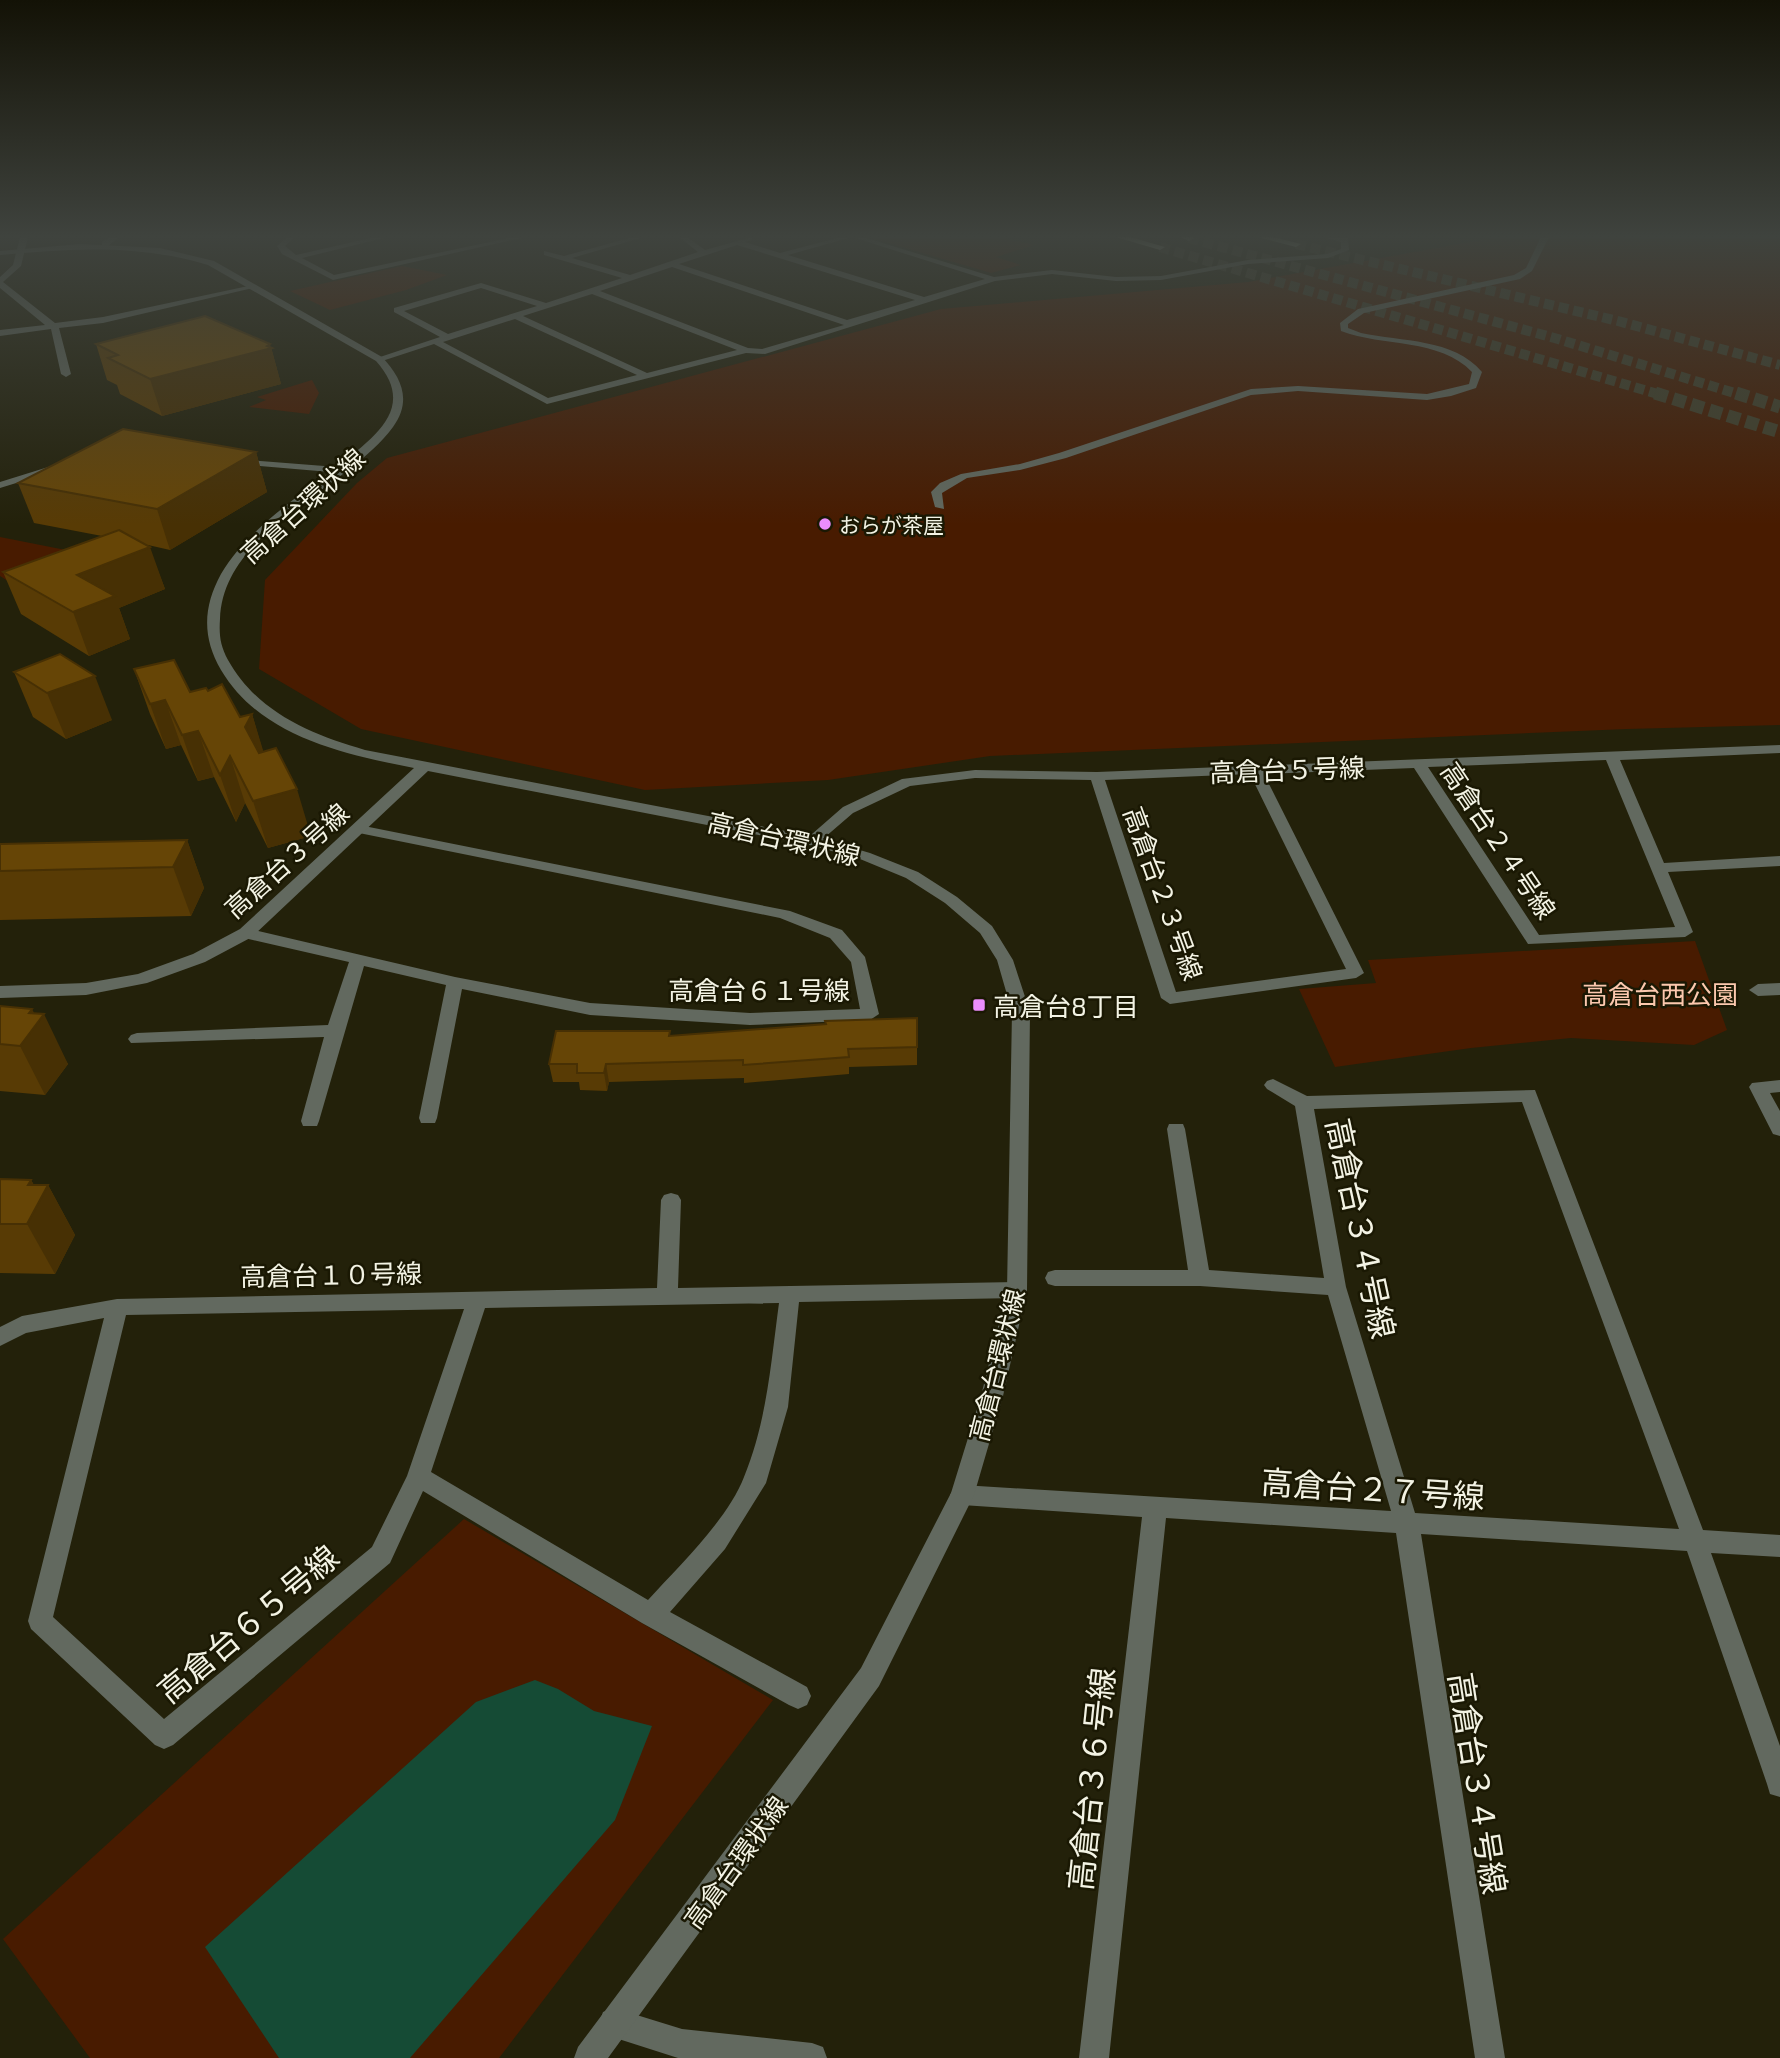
<svg xmlns="http://www.w3.org/2000/svg" width="1780" height="2058" viewBox="0 0 1780 2058" font-family="'Exo 2','Noto Sans JP',sans-serif">
	<rect width="100%" height="100%" fill="#23210a"/>
	<!-- green -->
	<g fill="#481b00">
		<polygon points="868,237 998,237 1034,245 996,257 1021,265 991,273"/>
		<polygon points="1498,237 1780,237 1780,725 1627,729 990,756 828,780 645,790 361,729 259,669 265,580 357,483 387,458 941,309 1248,282"/>
		<polygon points="402,266 447,275 406,290 330,310 290,291"/>
		<polygon points="312,380 319,393 309,414 249,407 266,400 257,397"/>
		<polygon points="0,537 96,556 11,583 0,576"/>
		<polygon points="1695,941 1727,1030 1694,1045 1571,1038 1471,1048 1335,1067 1299,989 1376,983 1368,960"/>
		<polygon points="464,1519 773,1700 499,2058 90,2058 3,1939"/>
	</g>
	<!-- water -->
	<polygon fill="#154b35" points="535,1680 558,1689 594,1711 652,1726 615,1820 410,2058 279,2058 205,1947 476,1702"/>
	<g fill="none" stroke-linecap="round" stroke-linejoin="round">
		<!-- motorway-tunnel-far1 -->
		<g stroke="#42402b" stroke-width="10" stroke-dasharray="10 5" stroke-linecap="butt">
			<polyline points="1189,238 1558,339 1741,395"/>
			<polyline points="1296,244 1618,321 1780,365"/>
			<polyline points="1160,247 1661,395"/>
		</g>
		<!-- motorway-tunnel -->
		<g stroke="#42402b" stroke-width="13" stroke-dasharray="13 6" stroke-linecap="butt">
			<polyline points="1655,393 1780,432"/>
			<polyline points="1736,393 1780,407"/>
		</g>
		<!-- pedestrian -->
		<polygon fill="#62695f" fill-rule="evenodd" points="110,237 119,237 108,246 102,246 102,242"/>
		<!-- minor -->
		<g fill="#62695f" fill-rule="evenodd">
			<polygon points="20,237 28,237 21,266 3,282 55,323 103,317 253,285 257,287 103,323 59,328 71,374 66,377 61,374 51,329 0,336 0,330 45,325 0,288 0,277 13,265"/>
			<polygon points="287,237 295,237 285,246 296,255 375,237 388,237 302,258 334,275 513,237 526,237 333,280 282,254 277,246"/>
			<path d="M633,237h11l-72,21 58,17 68,-23 -19,-15h8l18,13 47,-13v3l-7,2 35,11 61,-16h11l-64,18 136,42 61,-18 -133,-42h11l131,40 58,-7 64,7 45,-1 87,-16 79,-6 14,-5v-7l-19,-5 26,1 1,12 -21,8 -80,6 -87,16 -45,1 -64,-7 -57,7 -230,73 -19,-1 -199,51 -113,-60 -55,18 -5,-3 66,-22 -46,-25v-4l87,-25 65,20 76,-25 -78,-23v-4l20,5zM737,245l178,55 -68,20 -168,-56zM672,267l172,58 -82,24 -14,-1 -148,-57zM481,288l56,18 -89,28 -44,-23zM592,294l145,56 -90,23 -124,-57zM515,319l122,56 -89,23 -105,-56z"/>
			<path d="M1541,237h8l-17,34 -12,8 -156,34 -16,11v4l13,5c41,9 92,5 121,39l-6,16 -25,8 -24,4 -129,-9 -47,4 -185,63 -46,12 -53,8 -25,15 2,16 -9,-2 -4,-15 9,-9 21,-9 59,-10 39,-11 192,-64 47,-3 129,8 42,-10 3,-12c-32,-34 -89,-25 -131,-41l-1,-8 18,-14 156,-34 12,-7z"/>
			<path d="M1780,745v8l-160,7 44,103 116,-7v10l-112,6 25,60 -8,5 -157,7 -114,-176 -150,6 100,199 -8,5 -186,26 -9,-6 -70,-218 -116,-2 -65,8 -57,27 -36,31 -5,2 -8,-5 39,-34 59,-28 73,-9 122,2zM1606,760l69,167 -136,8 -111,-168zM1250,774l96,195 -170,23 -71,-212z"/>
			<polygon points="359,825 790,911 842,930 865,957 879,1014 870,1020 750,1025 590,1015 462,989 437,1118 435,1123 421,1123 419,1118 446,985 364,966 319,1121 317,1126 303,1126 301,1121 324,1037 131,1043 128,1039 131,1035 137,1033 328,1025 349,962 240,937 238,933 246,928 455,977 590,1003 750,1013 860,1009 851,962 830,938 780,918 354,832 352,829 354,826"/>
			<polygon points="1780,983 1780,995 1758,996 1749,990 1758,984"/>
			<path d="M1273,1079l34,17 228,-6 168,440 77,5v22l-69,-4 69,193v51l-10,-3 -3,-10 -80,-233 -266,-17 84,524h-30l-79,-525 -230,-15 -57,540h-30l63,-541 -180,-12 -8,-3 -4,-7 4,-7 8,-3 429,26 -63,-216 -128,-9h-145l-7,-2 -3,-6 3,-6 7,-2h133l-21,-141 2,-5h14l2,5 24,141 115,8 -29,-172 -28,-17 -3,-4 3,-4zM1522,1102l157,427 -264,-16 -69,-226 -32,-178z"/>
			<polygon points="1780,1080 1780,1092 1770,1093 1780,1111 1780,1136 1773,1134 1749,1087 1752,1083"/>
			<path d="M671,1193l7,2 3,5 -3,88 339,-6 7,2 3,6 -3,6 -7,2 -218,4 -11,105 -22,76 -41,66 -55,63 137,75 4,9 -4,9 -9,4 -9,-4 -147,-82 -219,-132 -33,72 -217,182 -9,4 -9,-4 -124,-116 -3,-8 76,-303 -78,15 -26,13v-19l22,-11 95,-17 540,-11 4,-88 3,-5zM779,1303c-8,59 -12,118 -35,174 -16,42 -65,89 -96,123l-217,-128 54,-164zM464,1309l-57,167 -35,71 -208,172 -111,-102 73,-302z"/>
			<polygon points="614,2008 682,2029 812,2043 823,2047 827,2058 678,2058 603,2034 599,2023 603,2012"/>
		</g>
		<!-- tertiary -->
		<g fill="#62695f" fill-rule="evenodd">
			<path d="M80,244l80,4 54,13 168,96c20,21 30,44 11,70 -47,64 -170,102 -173,192 -1,16 0,26 8,41 29,52 82,74 137,90l447,86 58,17 48,19 39,25 35,29 21,34 17,52 -3,278 -24,106 -29,99 -95,191 -271,372h-34l4,-11 283,-379 90,-175 30,-97 26,-106 5,-278 -15,-52 -17,-27 -35,-30 -39,-25 -46,-19 -50,-14 -382,-74 -176,166 -47,25 -58,21 -61,12 -86,3v-12l86,-3 52,-9 55,-20 47,-25 174,-161c-71,-14 -153,-31 -193,-98 -19,-33 -18,-63 0,-96 25,-42 71,-73 109,-102l-92,-8 -4,-1v-4l103,8c37,-30 81,-59 39,-106l-168,-96c-69,-21 -137,-17 -208,-10v-4z"/>
			<polygon points="61,463 65,464 65,468 0,488 0,482"/>
		</g>
		<!-- motorway -->
		<g fill="#c0d0b7" fill-rule="evenodd">
			<polygon points="1116,237 1130,237 1165,247 1160,250"/>
			<polygon points="1180,237 1193,237 1194,238 1189,241"/>
			<polygon points="1257,237 1273,237 1301,244 1296,247"/>
		</g>
	</g>
	<!-- wall -->
	<g fill="#583b05">
		<polygon points="96,344 271,347 281,384 162,416 120,394 117,385 107,380"/>
		<polygon points="256,452 267,492 170,550 148,545 165,589 119,608 130,639 89,656 21,614 3,572 102,536 34,523 18,483"/>
		<polygon points="134,669 190,692 208,691 240,717 252,714 263,752 311,836 268,848 245,803 236,822 214,777 198,781 181,745 166,749 150,714"/>
		<polygon points="14,672 112,720 66,739 33,717"/>
		<polygon points="187,840 204,888 191,916 0,920 0,844"/>
		<polygon points="0,1006 34,1014 68,1064 45,1095 0,1091"/>
		<polygon points="670,1035 917,1047 917,1065 849,1067 849,1074 744,1083 744,1078 609,1082 607,1091 580,1090 579,1082 553,1082 549,1064"/>
		<polygon points="0,1179 31,1180 34,1185 48,1185 75,1235 55,1274 0,1273"/>
	</g>
	<!-- shaded-wall -->
	<g fill="#473004">
		<polygon points="270,344 281,384 162,416 150,379"/>
		<polygon points="256,452 267,492 170,550 157,509"/>
		<polygon points="150,547 165,589 119,608 130,639 89,656 73,612 77,575"/>
		<polygon points="95,676 112,720 66,739 47,693"/>
		<polygon points="165,700 181,745 166,749 150,704"/>
		<polygon points="252,714 266,760 260,773 245,727"/>
		<polygon points="198,731 214,777 198,781 182,735"/>
		<polygon points="230,756 245,803 236,822 220,775"/>
		<polygon points="297,789 311,836 268,848 253,801"/>
		<polygon points="187,840 204,888 191,916 173,867"/>
		<polygon points="32,1009 39,1022 44,1014 68,1064 45,1095 20,1046 29,1013"/>
		<polygon points="606,1064 609,1082 607,1091 604,1073"/>
		<polygon points="31,1180 41,1198 48,1185 75,1235 55,1274 27,1224 28,1185"/>
	</g>
	<!-- building -->
	<g fill="#664506" stroke="#473004" stroke-width="2">
		<polygon points="205,316 270,344 267,346 272,348 150,379 108,358 118,355 96,344"/>
		<polygon points="123,429 256,452 157,509 18,483"/>
		<polygon points="119,530 150,547 77,575 115,596 73,612 3,572"/>
		<polygon points="60,654 95,676 47,693 14,672"/>
		<polygon points="174,660 190,692 206,688 208,691 222,684 240,717 252,714 245,727 259,753 276,748 297,789 253,801 230,756 220,775 198,731 182,735 165,700 150,704 134,669"/>
		<polygon points="187,840 173,867 0,871 0,844"/>
		<polygon points="0,1006 32,1009 29,1013 44,1014 20,1046 0,1044"/>
		<polygon points="917,1018 917,1047 848,1049 849,1057 743,1065 743,1060 606,1064 604,1073 577,1073 577,1064 549,1064 556,1031 670,1031 669,1036 826,1024 825,1021"/>
		<polygon points="0,1179 31,1180 28,1185 48,1185 27,1224 0,1224"/>
	</g>
	<!-- sky -->
	<linearGradient id="sky" x2="0" y2="1"><stop stop-color="#131206"/><stop offset="0.45" stop-color="#3f433e"/><stop offset="1" stop-color="#3f433e" stop-opacity="0"/></linearGradient>
	<rect width="1780" height="525" fill="url(#sky)"/>
	<!-- markers -->
	<g fill="#eb8dfc" stroke="#1a1803" stroke-width="2.5">
		<circle cx="825" cy="524" r="7"/>
		<rect x="972" y="998" width="14" height="14" rx="3.5"/>
	</g>
	<g text-anchor="middle" dominant-baseline="central" stroke-width="5" stroke-linejoin="round" paint-order="stroke">
		<!-- far-poi labels -->
		<g font-size="21" fill="#f3f3e4" stroke="#1a1803" text-anchor="start">
			<text x="839" y="524">おらが茶屋</text>
		</g>
		<!-- street labels -->
		<g font-size="26" fill="#f3f3e4" stroke="#1a1803">
			<text transform="translate(302 505) rotate(-42)">高倉台環状線</text>
			<text transform="translate(1287 769) rotate(-2)">高倉台５号線</text>
			<text transform="translate(784 838) rotate(13)">高倉台環状線</text>
			<text transform="translate(1499 840) rotate(56)">高倉台２４号線</text>
			<text transform="translate(286 860) rotate(-42)">高倉台３号線</text>
			<text transform="translate(1164 893) rotate(70)">高倉台２３号線</text>
			<text x="759" y="989">高倉台６１号線</text>
			<text transform="translate(331 1274) rotate(-1)">高倉台１０号線</text>
			<text transform="translate(996 1365) rotate(-76)">高倉台環状線</text>
			<text transform="translate(735 1862) rotate(-54)">高倉台環状線</text>
		</g>
		<!-- park labels -->
		<g font-size="26" fill="#fcc8ae" stroke="#1a1803">
			<text x="1660" y="993">高倉台西公園</text>
		</g>
		<!-- poi labels -->
		<g font-size="26" fill="#f3f3e4" stroke="#1a1803" text-anchor="start">
			<text x="993" y="1005">高倉台8丁目</text>
		</g>
		<!-- near-street labels -->
		<g font-size="32" fill="#f3f3e4" stroke="#1a1803">
			<text transform="translate(1362 1228) rotate(78)">高倉台３４号線</text>
			<text transform="translate(1373 1488) rotate(4)">高倉台２７号線</text>
			<text transform="translate(247 1623) rotate(-40)">高倉台６５号線</text>
			<text transform="translate(1090 1779) rotate(-84)">高倉台３６号線</text>
			<text transform="translate(1479 1783) rotate(81)">高倉台３４号線</text>
		</g>
	</g>
</svg>
